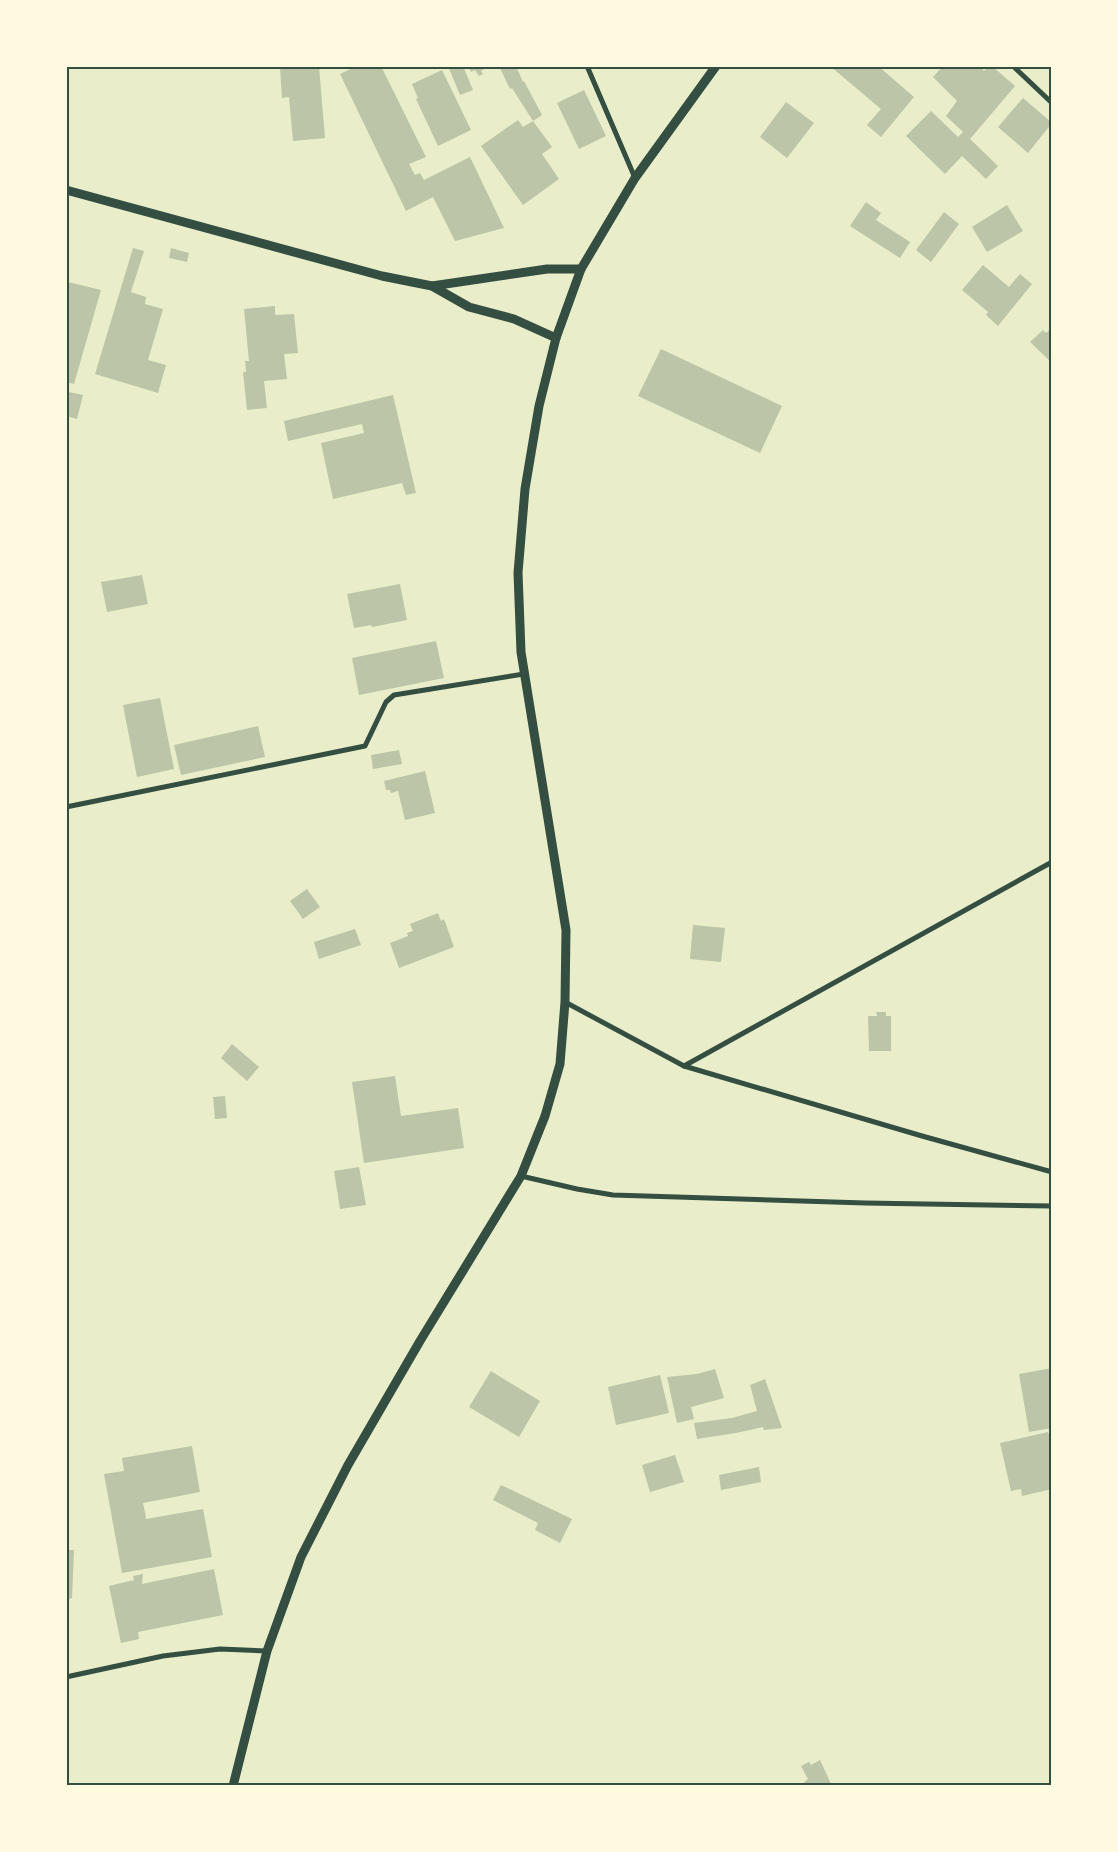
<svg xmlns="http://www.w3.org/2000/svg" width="1118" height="1852" viewBox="0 0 1118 1852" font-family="'Work Sans',sans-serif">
	<rect width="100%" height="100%" fill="#e9edc9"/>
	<!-- building -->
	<g fill="#bcc5a7">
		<polygon points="299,66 319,66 325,138 293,141 289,97 282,98 280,68"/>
		<polygon points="357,66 381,66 426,157 409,164 415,175 420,173 424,180 470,157 504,228 455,241 433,197 406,211 340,74"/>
		<polygon points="448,66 463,66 473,90 460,95"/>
		<polygon points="468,66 489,66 481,71 483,74 479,76 475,70 471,72"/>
		<polygon points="499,66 516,66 523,82 524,81 542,115 533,121 552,147 542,154 559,179 523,205 481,146 518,120 523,127 533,121 512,88 510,89"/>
		<polygon points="830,66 878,66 914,97 881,137 867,125 881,109"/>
		<polygon points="943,66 980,66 984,71 989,66 992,66 1015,86 970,139 998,166 986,179 962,156 945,174 906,136 931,111 958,137 963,132 946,116 957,101 933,77"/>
		<polygon points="442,70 471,130 438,146 416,99 418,98 412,84"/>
		<polygon points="584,90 606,136 579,149 557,103"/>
		<polygon points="1023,98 1052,123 1028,153 998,127"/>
		<polygon points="786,102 814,123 787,158 760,137"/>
		<polygon points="866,202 881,213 876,220 910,242 900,258 850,226"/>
		<polygon points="1007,205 1023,231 987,252 972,227"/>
		<polygon points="944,212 959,224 931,262 916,250"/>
		<polygon points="133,248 144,251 131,292 146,297 145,304 163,309 148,360 166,365 158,393 95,374"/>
		<polygon points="171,248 189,253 187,262 169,258"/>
		<polygon points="983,265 1009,287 1020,274 1032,284 998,326 986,315 988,312 962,290"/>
		<polygon points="68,282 101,290 74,384 66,382 66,288"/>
		<polygon points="275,306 275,315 294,314 298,353 284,354 287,379 264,381 267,408 247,410 243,372 246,372 245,361 249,361 244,309"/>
		<polygon points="1052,328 1052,363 1030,342 1043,330 1046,333"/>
		<polygon points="661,349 782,406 760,453 638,396"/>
		<polygon points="69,392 83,395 77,419 66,416 66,402"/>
		<polygon points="393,395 416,493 406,495 402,483 333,499 321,443 364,433 362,424 288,441 284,421"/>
		<polygon points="142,575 148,604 107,612 101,582"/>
		<polygon points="400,584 407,620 372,627 371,625 354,628 347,594"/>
		<polygon points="436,641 444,678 359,695 352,658"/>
		<polygon points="160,698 174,769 137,777 123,705"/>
		<polygon points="258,726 265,757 181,775 174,745"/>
		<polygon points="399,750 402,764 373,769 371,755"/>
		<polygon points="425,771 435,813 405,820 398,791 391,793 390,790 386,790 384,781"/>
		<polygon points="307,889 320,907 303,919 290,901"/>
		<polygon points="438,913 441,921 444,919 454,947 399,968 390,943 408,936 407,933 413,931 410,924"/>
		<polygon points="693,925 725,928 721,962 690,959"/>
		<polygon points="355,929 361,945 319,959 314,942"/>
		<polygon points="876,1012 886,1012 886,1016 891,1016 891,1051 869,1051 868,1016 877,1016"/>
		<polygon points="232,1044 259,1067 247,1081 221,1058"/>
		<polygon points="395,1076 401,1116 458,1108 464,1148 364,1163 352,1082"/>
		<polygon points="225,1096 227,1118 215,1119 213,1097"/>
		<polygon points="359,1167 366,1205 340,1209 334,1171"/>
		<polygon points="1052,1368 1052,1428 1029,1432 1019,1374"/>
		<polygon points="715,1369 724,1398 691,1407 694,1419 677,1423 667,1377 697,1374"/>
		<polygon points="491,1371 540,1401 519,1437 469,1407"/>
		<polygon points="660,1375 669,1413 616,1425 608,1387"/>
		<polygon points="765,1379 782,1428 764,1430 763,1427 736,1433 697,1439 694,1423 732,1418 757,1411 750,1385"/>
		<polygon points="1048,1432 1052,1442 1052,1489 1022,1496 1021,1489 1011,1491 1000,1443"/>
		<polygon points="192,1446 200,1492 143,1503 145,1512 146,1519 203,1509 212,1557 122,1573 104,1474 124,1471 122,1458"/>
		<polygon points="675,1455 684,1482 650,1492 642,1465"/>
		<polygon points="759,1467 761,1482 721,1490 719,1475"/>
		<polygon points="501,1485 572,1519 560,1543 535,1530 538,1523 493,1500"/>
		<polygon points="66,1550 74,1550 72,1598 66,1600"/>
		<polygon points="214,1569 223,1615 138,1632 139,1639 121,1643 109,1586 134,1580 133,1576 143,1574 142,1584"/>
		<polygon points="820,1760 832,1786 806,1786 804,1782 808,1779 801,1766 809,1762 811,1765"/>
	</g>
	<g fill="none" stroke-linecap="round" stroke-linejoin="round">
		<!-- minor -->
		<g stroke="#344e41" stroke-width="5">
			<polyline points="587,66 635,178"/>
			<polyline points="1013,66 1052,103"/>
			<polyline points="66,807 365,746 386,702 394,695 524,674"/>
			<polyline points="565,1002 684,1066 1052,862"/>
			<polyline points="684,1066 922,1136 1052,1172"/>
			<polyline points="521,1176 577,1189 613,1195 865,1203 1052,1206"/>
			<polyline points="66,1677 163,1656 220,1649 267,1651"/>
		</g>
		<!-- tertiary -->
		<g stroke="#344e41" stroke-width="9">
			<polyline points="66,190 382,276 432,286 469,307 514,319 556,338"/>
			<polyline points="432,286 547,269 581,269"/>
			<polyline points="233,1786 267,1651 301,1557 348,1465 420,1341 521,1176 545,1116 560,1064 565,1002 566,930 521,652 518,573 525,489 539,406 556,338 581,269 635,178 716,66"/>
		</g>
	</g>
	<!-- border -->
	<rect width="1118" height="1852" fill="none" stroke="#fefae0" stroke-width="135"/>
	<rect x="68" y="68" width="982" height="1716" fill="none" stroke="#344e41" stroke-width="2"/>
</svg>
